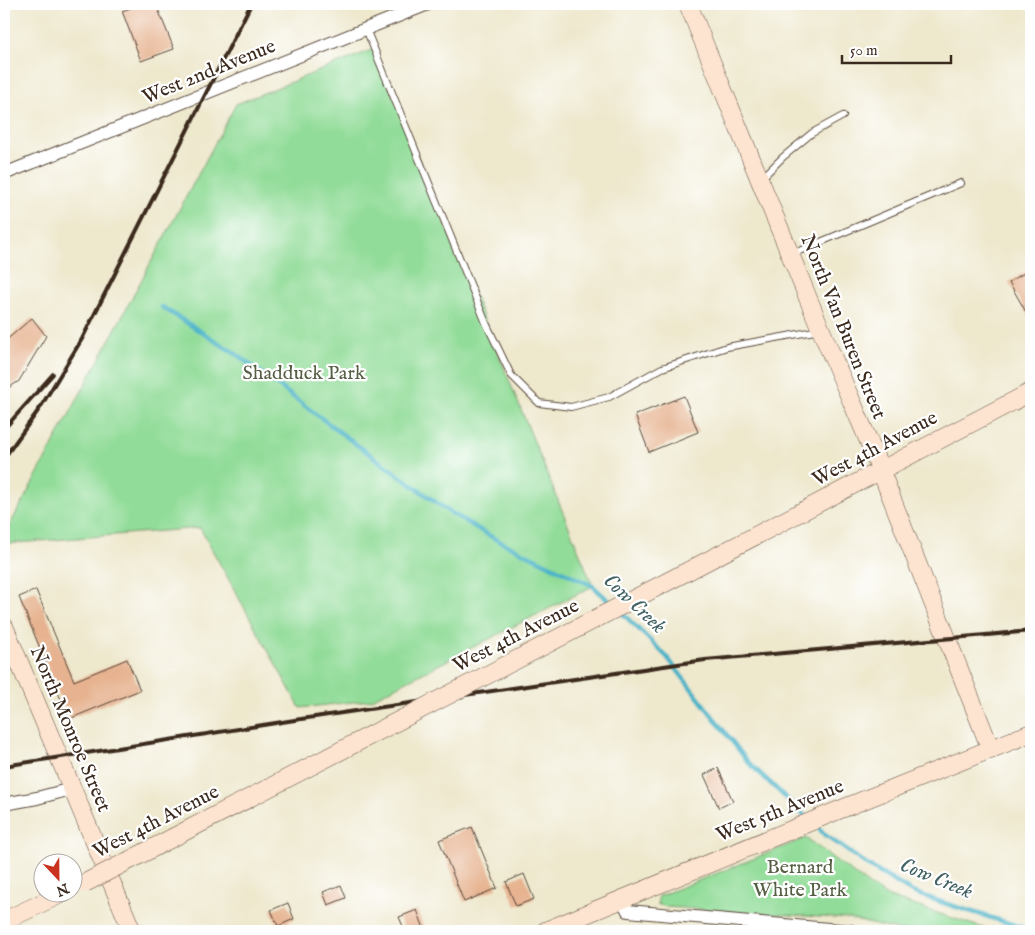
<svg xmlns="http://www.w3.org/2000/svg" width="1035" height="935" viewBox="0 0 1035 935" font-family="'IM FELL English',serif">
	<rect width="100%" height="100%" fill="#fff"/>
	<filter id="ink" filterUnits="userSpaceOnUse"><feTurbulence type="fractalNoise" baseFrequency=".02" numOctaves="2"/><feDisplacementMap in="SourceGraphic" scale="10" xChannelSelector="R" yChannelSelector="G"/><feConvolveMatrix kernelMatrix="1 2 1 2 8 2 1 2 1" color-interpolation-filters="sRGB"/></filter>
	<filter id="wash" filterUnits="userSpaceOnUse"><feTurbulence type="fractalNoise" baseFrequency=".0096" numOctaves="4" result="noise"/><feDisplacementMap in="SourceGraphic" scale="20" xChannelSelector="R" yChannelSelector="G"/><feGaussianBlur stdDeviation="1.12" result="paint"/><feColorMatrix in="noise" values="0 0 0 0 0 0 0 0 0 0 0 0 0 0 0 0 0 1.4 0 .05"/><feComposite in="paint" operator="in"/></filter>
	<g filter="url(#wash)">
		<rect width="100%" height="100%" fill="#eee8cd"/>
		<!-- green -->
		<g fill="#91dc98" stroke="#66835b">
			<polygon points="374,49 593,586 370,700 300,708 200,528 4,544 4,536 236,104"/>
			<polygon points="806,838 869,885 889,897 980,927 1002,931 902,931 849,919 666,907 657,904 659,896 664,894"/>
		</g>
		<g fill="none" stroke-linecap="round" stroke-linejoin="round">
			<!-- stream -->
			<g stroke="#49b3c7" stroke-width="4.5">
				<polyline points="162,307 236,354 357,445 448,511 495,539 593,586 614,606"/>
				<polyline points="620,611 667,657 748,762 807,818"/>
				<polyline points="815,825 824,834 867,865 912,892 953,906 1031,930"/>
			</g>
		</g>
		<g id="blocks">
			<!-- building -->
			<g fill="#e6b28f">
				<polygon points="142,4 156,4 174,49 141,61 122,11"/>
				<polygon points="1031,269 1031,321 1009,282"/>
				<polygon points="32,318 46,336 19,381 4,391 4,342"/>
				<polygon points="684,396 698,432 649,452 635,415"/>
				<polygon points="36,590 74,681 127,659 140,690 69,719 19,597"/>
				<polygon points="718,768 733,801 719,808 704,775"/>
				<polygon points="472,827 497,888 464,902 439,840"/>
				<polygon points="524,874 534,899 516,906 506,882"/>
				<polygon points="341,885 346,898 328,905 323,892"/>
				<polygon points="288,903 294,919 278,926 271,910"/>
				<polygon points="417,910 425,931 405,931 399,917"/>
			</g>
		</g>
	</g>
	<g filter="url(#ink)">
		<use href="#blocks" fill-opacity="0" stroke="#564638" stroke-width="1"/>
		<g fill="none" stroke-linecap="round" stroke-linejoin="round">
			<defs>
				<g id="lane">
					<polyline points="366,29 486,323 511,375 539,403 571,407 609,397 662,368 727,347 820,330"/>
					<polyline points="761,179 783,157 812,133 843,116"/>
					<polyline points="792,254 961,183"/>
				</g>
				<g id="street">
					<polyline points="4,174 428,4"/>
					<polyline points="4,804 37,798 71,789"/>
					<polyline points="622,900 628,911 851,931"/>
				</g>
				<g id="secondary">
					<polyline points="688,4 821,330 873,451 991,750"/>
					<polyline points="688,571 1031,392"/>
					<polyline points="4,626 132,931"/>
					<polyline points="130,860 172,838"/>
					<polyline points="4,921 65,892"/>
					<polyline points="545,931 839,810 1031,733"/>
				</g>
			</defs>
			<!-- lane casing -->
			<use href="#lane" stroke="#564638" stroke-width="8"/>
			<!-- street casing -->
			<use href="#street" stroke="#564638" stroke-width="14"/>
			<!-- secondary casing -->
			<use href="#secondary" stroke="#564638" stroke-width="19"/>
			<!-- lane -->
			<use href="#lane" stroke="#fff" stroke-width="6"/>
			<!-- street -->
			<use href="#street" stroke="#fff" stroke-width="12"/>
			<!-- secondary -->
			<use href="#secondary" stroke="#fde4d0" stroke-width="18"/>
			<!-- rail -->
			<g stroke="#3b2a1e" stroke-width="4">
				<polyline points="4,429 53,374"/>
				<polyline points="4,458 40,408 82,339 251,4"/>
				<polyline points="4,766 301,719 705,660 1031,631"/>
			</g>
			<defs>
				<g id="secondary-bridge">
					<polyline points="172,838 688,571"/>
					<polyline points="85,883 130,860"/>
				</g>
			</defs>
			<!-- secondary-bridge casing -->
			<use href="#secondary-bridge" stroke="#564638" stroke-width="19" stroke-linecap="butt"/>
			<!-- secondary-bridge -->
			<use href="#secondary-bridge" stroke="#fde4d0" stroke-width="18"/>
		</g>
	</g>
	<g text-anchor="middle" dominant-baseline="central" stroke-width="4.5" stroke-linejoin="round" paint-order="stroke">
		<!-- street labels -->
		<g font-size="20" fill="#3b2a1e" stroke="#fff">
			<text transform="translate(209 72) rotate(-22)">West 2nd Avenue</text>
			<text transform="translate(843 327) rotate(68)">North Van Buren Street</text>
			<text transform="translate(875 449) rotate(-28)">West 4th Avenue</text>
			<text transform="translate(516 636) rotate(-27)">West 4th Avenue</text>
			<text transform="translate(70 729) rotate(67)">North Monroe Street</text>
			<text transform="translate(780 811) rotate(-22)">West 5th Avenue</text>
			<text transform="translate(156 822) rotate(-27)">West 4th Avenue</text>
		</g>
		<!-- park labels -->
		<g font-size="20" fill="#555f43" stroke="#fff">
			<text x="304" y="373">Shadduck Park</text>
			<text x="800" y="867">Bernard<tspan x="800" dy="23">White Park</tspan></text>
		</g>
		<!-- water labels -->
		<g font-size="21" font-style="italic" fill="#416162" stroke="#fff">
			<text transform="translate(634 604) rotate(43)">Cow Creek</text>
			<text transform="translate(936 879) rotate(22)">Cow Creek</text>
		</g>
	</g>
	<!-- margin -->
	<rect width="1035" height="935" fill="none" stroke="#fff" stroke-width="20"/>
	<!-- north arrow -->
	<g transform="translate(58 878) rotate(158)"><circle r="24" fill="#ffffff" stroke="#b1aaa5"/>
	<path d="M0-4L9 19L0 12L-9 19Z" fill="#c8321e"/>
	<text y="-8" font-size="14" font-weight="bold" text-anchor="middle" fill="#3b2a1e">N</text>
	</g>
	<!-- scale -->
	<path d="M842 55v8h109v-8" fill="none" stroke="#3b2a1e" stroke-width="2.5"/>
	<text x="850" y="55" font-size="15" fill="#3b2a1e" stroke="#ffffff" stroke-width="4" paint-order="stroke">50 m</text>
</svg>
